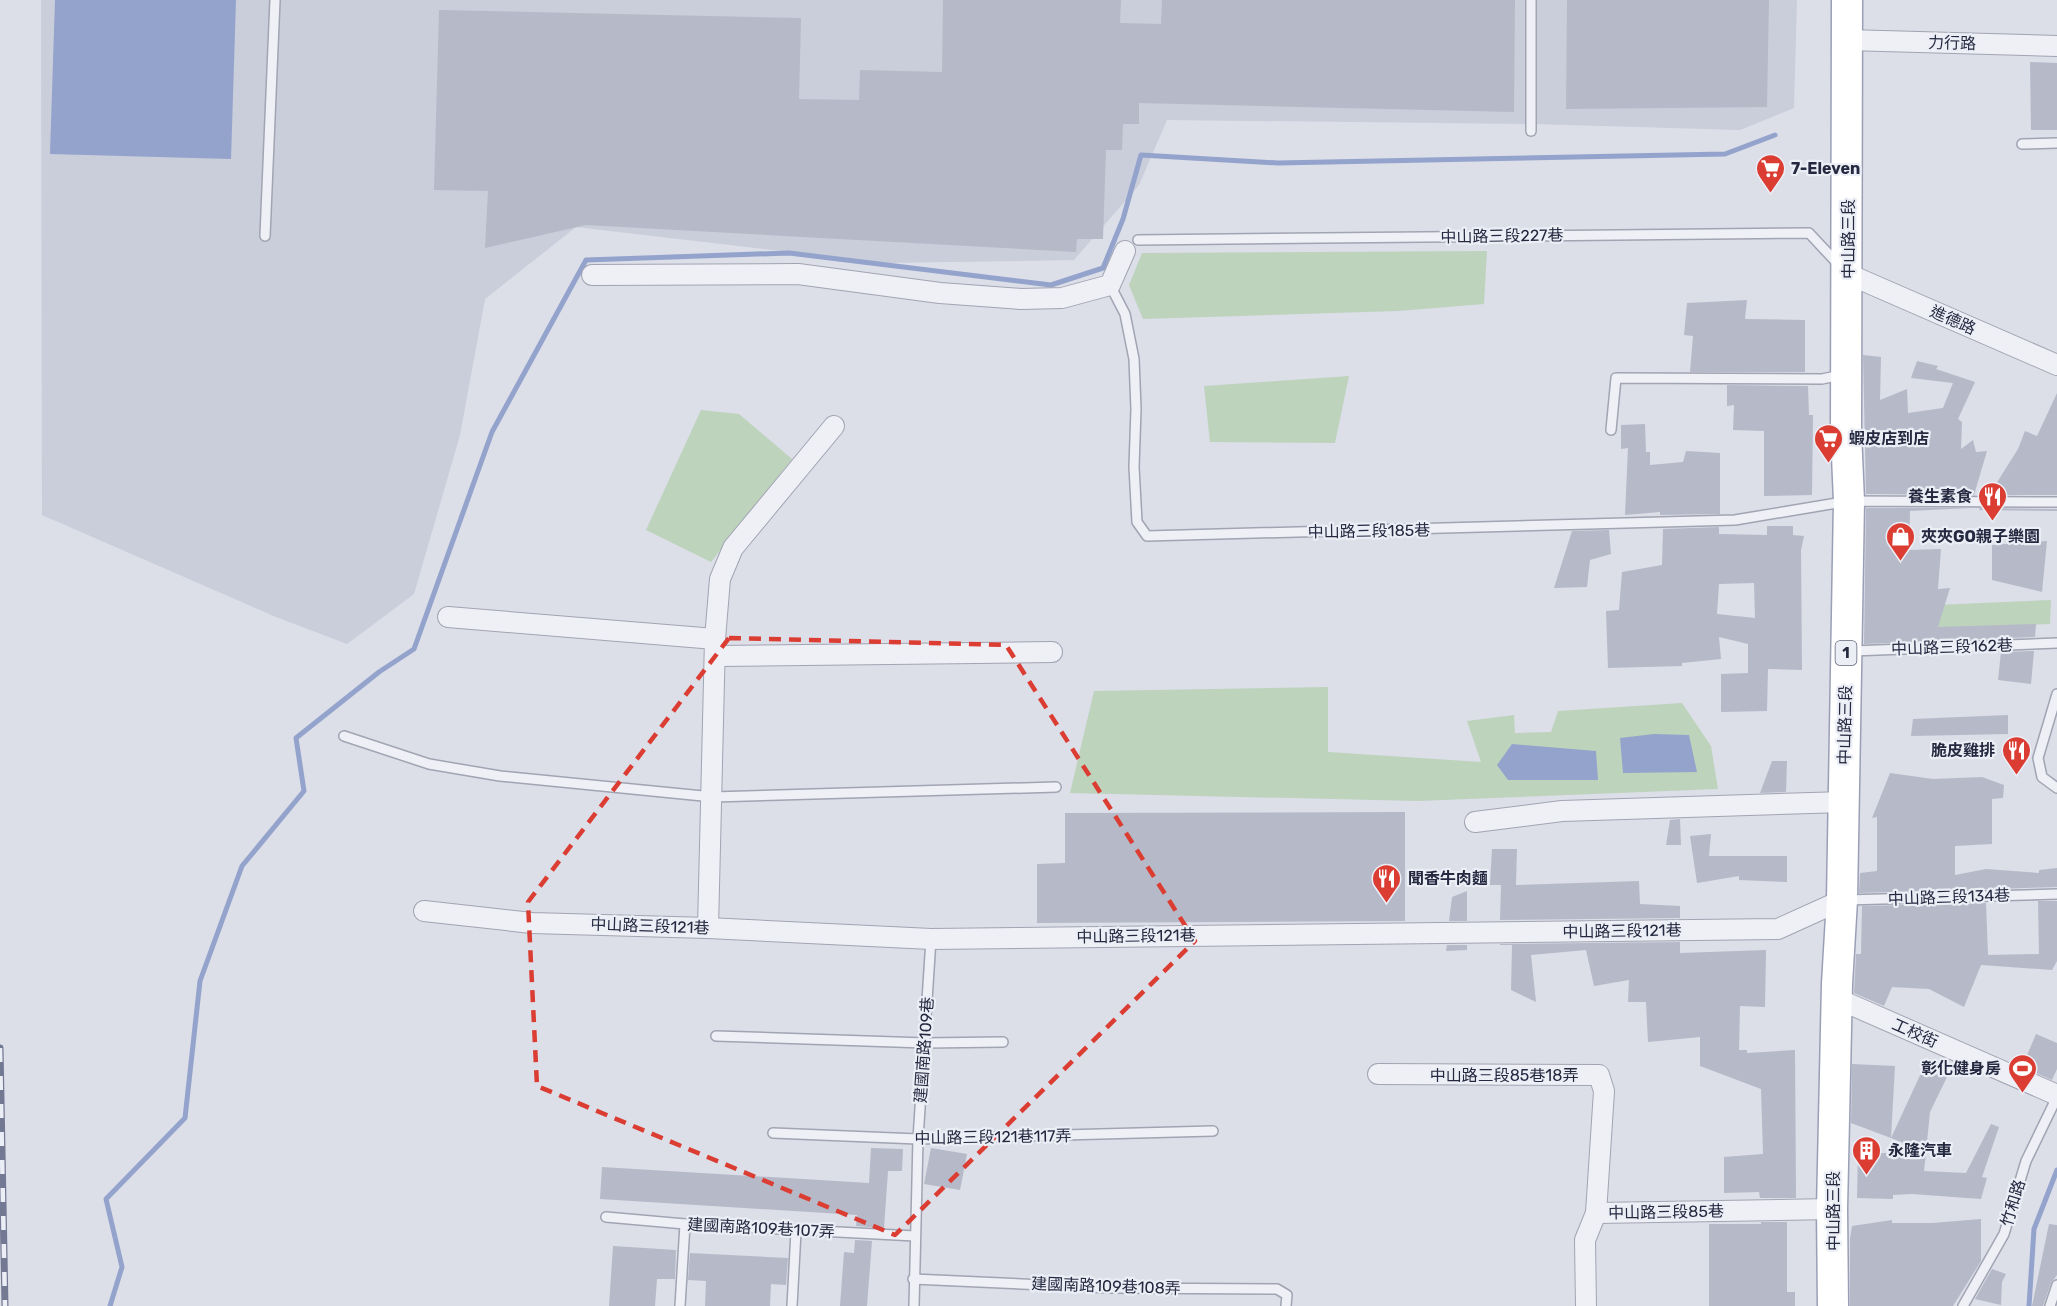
<svg xmlns="http://www.w3.org/2000/svg" width="2057" height="1306" viewBox="0 0 2057 1306" font-family="Rubik,'Noto Sans TC',sans-serif">
	<rect width="100%" height="100%" fill="#dcdee8"/>
	<!-- built -->
	<polygon fill="#cacdda" points="41,0 1797,0 1794,108 1740,130 1534,124 1167,120 1139,185 1074,260 883,263 576,227 485,299 460,435 414,594 347,644 276,617 42,515"/>
	<!-- green -->
	<g fill="#bdd3bc">
		<polygon points="1487,251 1484,304 1398,311 1143,319 1129,285 1142,253"/>
		<polygon points="1349,376 1335,443 1210,442 1204,386"/>
		<polygon points="701,410 739,414 792,459 711,562 646,530"/>
		<polygon points="2051,600 2050,624 1868,632 1867,608"/>
		<polygon points="1328,687 1328,752 1481,762 1467,721 1514,715 1515,733 1551,732 1558,711 1682,703 1711,746 1718,789 1418,801 1070,793 1094,691"/>
	</g>
	<!-- water -->
	<g fill="#93a3cc">
		<polygon points="55,0 236,0 231,159 50,154"/>
		<polygon points="1654,734 1689,735 1697,772 1623,773 1620,738"/>
		<polygon points="1512,744 1596,751 1598,780 1508,780 1497,765"/>
	</g>
	<g fill="none" stroke-linecap="round" stroke-linejoin="round">
		<!-- stream -->
		<g stroke="#93a3cc" stroke-width="5">
			<polyline points="110,1306 122,1267 106,1199 185,1118 200,981 242,866 304,791 296,738 379,672 414,649 492,432 586,260 789,253 1051,285 1103,268 1123,219 1141,155 1278,163 1725,154 1775,135"/>
			<polyline points="2029,1306 2034,1229 2057,1170"/>
		</g>
	</g>
	<!-- building -->
	<g fill="#b6b9c8" fill-rule="evenodd">
		<polygon points="943,0 1121,0 1120,23 1161,24 1162,0 1515,0 1514,112 1139,103 1139,124 1123,124 1122,150 1106,150 1103,239 1077,239 1076,252 586,225 485,248 488,191 434,190 439,10 801,18 799,99 859,100 860,70 942,72"/>
		<polygon points="1567,0 1769,0 1767,107 1566,109"/>
		<polygon points="2030,62 2057,63 2057,130 2031,130"/>
		<polygon points="1747,300 1745,319 1805,320 1805,372 1690,372 1693,336 1684,335 1687,303"/>
		<polygon points="1863,355 1881,357 1880,400 1907,389 1908,413 1943,408 1953,383 1911,378 1917,361 1938,366 1936,369 1975,382 1958,419 1962,422 1961,449 1973,440 1976,452 1987,451 1974,495 1866,494"/>
		<polygon points="1727,385 1808,386 1809,415 1813,415 1812,495 1764,496 1764,431 1733,430 1734,405 1727,406"/>
		<polygon points="2057,393 2057,495 1989,495 2018,449 2025,431 2037,436"/>
		<polygon points="1645,424 1646,452 1650,452 1650,465 1683,462 1686,451 1720,453 1720,514 1660,515 1660,512 1625,515 1628,448 1621,449 1621,425"/>
		<polygon points="1866,508 1970,508 1910,511 1909,550 1941,549 1938,589 1950,588 1938,627 2036,624 2035,637 1864,644"/>
		<polygon points="1980,508 2057,509 2057,511 1979,510"/>
		<path d="M1767,526h26v9l11,1 -3,14 1,120 -34,-1 -1,42 -46,1v-38l27,-1v-29l-29,-7 2,22 -39,4v3l-74,2 -2,-57 13,-1 3,-38 40,-7 1,-36 56,-2v7l48,1zM1754,583l1,35 -38,-4 2,-30z"/>
		<polygon points="1609,530 1611,554 1590,560 1587,587 1554,588 1572,531"/>
		<polygon points="2047,541 2042,592 1992,580 1992,545"/>
		<polygon points="2034,651 2031,684 1998,680 2001,652"/>
		<polygon points="2008,715 2008,734 1911,736 1913,719"/>
		<polygon points="1772,761 1787,761 1786,792 1760,793"/>
		<polygon points="1890,773 1933,779 1982,777 2004,785 2003,798 1992,799 1992,844 1955,846 1955,875 1986,869 2039,873 2039,870 2057,868 2057,887 1859,893 1860,873 1877,871 1877,817 1872,818"/>
		<polygon points="1405,812 1405,921 1037,923 1037,864 1065,863 1065,813"/>
		<polygon points="1680,819 1681,845 1666,845 1670,820"/>
		<polygon points="1711,834 1709,856 1787,856 1787,882 1739,880 1739,876 1697,883 1690,836"/>
		<polygon points="1492,849 1517,849 1516,885 1639,881 1640,904 1680,906 1680,918 1500,920 1501,885 1490,885"/>
		<polygon points="1467,891 1467,921 1449,921 1452,897"/>
		<polygon points="2038,901 2057,901 2057,961 2052,970 1981,965 1964,1007 1929,989 1892,987 1884,1006 1854,993 1856,954 1861,954 1862,906 1986,903 1988,955 2039,954"/>
		<polygon points="1680,942 1680,953 1766,950 1765,1007 1740,1006 1739,1050 1747,1050 1747,1053 1795,1050 1796,1198 1760,1198 1759,1192 1724,1193 1724,1157 1763,1154 1761,1089 1700,1066 1700,1037 1648,1042 1646,1002 1628,1002 1629,980 1594,986 1586,950 1531,955 1536,1002 1511,990 1512,945 1500,945 1500,944"/>
		<polygon points="1447,945 1467,945 1467,950 1446,951"/>
		<polygon points="2036,1034 2057,1043 2057,1069 2052,1080 2022,1067"/>
		<polygon points="1852,1064 1895,1066 1891,1138 1851,1123"/>
		<polygon points="1922,1071 1947,1077 1930,1112 1926,1152 1891,1138"/>
		<polygon points="1991,1124 1999,1127 1982,1177 1987,1178 1981,1199 1912,1194 1893,1195 1893,1199 1857,1198 1858,1153 1926,1153 1924,1171 1966,1173"/>
		<polygon points="871,1148 903,1149 902,1171 888,1171 884,1228 856,1226 857,1215 600,1199 602,1167 869,1183"/>
		<polygon points="931,1148 967,1154 960,1190 924,1184"/>
		<polygon points="1981,1219 1981,1261 1953,1306 1850,1306 1850,1239 1852,1226 1892,1220 1892,1223 1932,1223"/>
		<polygon points="1761,1222 1787,1222 1787,1292 1795,1292 1795,1306 1709,1306 1709,1224 1761,1224"/>
		<polygon points="2049,1224 2057,1225 2057,1275 2051,1283 2043,1306 2032,1306"/>
		<polygon points="855,1240 872,1241 867,1306 840,1306 844,1252 854,1253"/>
		<polygon points="613,1246 676,1250 675,1279 657,1279 655,1306 609,1306"/>
		<polygon points="690,1253 788,1258 786,1285 771,1284 770,1306 705,1306 706,1281 688,1280"/>
		<polygon points="1992,1269 2006,1274 2002,1282 2001,1305 1975,1299"/>
	</g>
	<g fill="none" stroke-linecap="round" stroke-linejoin="round">
		<defs>
			<g id="lane">
				<polyline points="1531,131 1531,0"/>
				<polyline points="2022,144 2057,143"/>
				<polyline points="265,236 275,0"/>
				<polyline points="1138,240 1809,233 1838,264"/>
				<polyline points="1110,285 1125,314 1134,359 1136,409 1134,467 1137,522 1147,536 1735,520 1849,501 2057,502"/>
				<polyline points="1611,430 1616,378 1822,379 1841,375"/>
				<polyline points="1852,651 2057,643"/>
				<polyline points="2057,694 2038,758 2042,777 2057,788"/>
				<polyline points="344,736 429,764 500,776 713,797 1056,787"/>
				<polyline points="1846,900 2057,894"/>
				<polyline points="716,1036 925,1043 1003,1042"/>
				<polyline points="773,1133 918,1139 1213,1131"/>
				<polyline points="606,1217 685,1224 915,1236"/>
				<polyline points="913,1279 1111,1288 1277,1289 1287,1295 1286,1306"/>
				<polyline points="680,1306 685,1224"/>
				<polyline points="792,1306 796,1231"/>
				<polyline points="914,1306 918,1139 931,939"/>
				<polyline points="1963,1306 2004,1234 2026,1161 2057,1097"/>
				<polyline points="2050,1306 2057,1285"/>
			</g>
			<g id="street">
				<polyline points="1847,40 2057,46"/>
				<polyline points="1848,274 2057,365"/>
				<polyline points="592,275 798,274 940,293 1021,299 1062,298 1110,285 1125,251"/>
				<polyline points="448,617 715,639"/>
				<polyline points="717,656 1052,652"/>
				<polyline points="1475,822 1562,811 1844,802"/>
				<polyline points="424,911 532,923 708,928 931,939 1778,929 1842,900"/>
				<polyline points="708,928 715,639 720,579 733,548 834,426"/>
				<polyline points="1838,999 2057,1095"/>
				<polyline points="1378,1074 1599,1075 1604,1091 1596,1213 1585,1240 1586,1306"/>
				<polyline points="1596,1213 1832,1209"/>
			</g>
			<polyline id="primary" points="1833,1306 1832,1209 1837,984 1842,900 1849,501 1846,433 1847,0"/>
		</defs>
		<!-- lane casing -->
		<use href="#lane" stroke="#a1a4b2" stroke-width="12"/>
		<!-- street casing -->
		<use href="#street" stroke="#a1a4b2" stroke-width="22"/>
		<!-- primary casing -->
		<use href="#primary" stroke="#9a9fb5" stroke-width="33"/>
		<!-- lane -->
		<use href="#lane" stroke="#eff0f6" stroke-width="9"/>
		<!-- street -->
		<use href="#street" stroke="#eff0f6" stroke-width="20"/>
		<!-- primary -->
		<use href="#primary" stroke="#fff" stroke-width="30"/>
		<defs>
			<polyline id="rail" points="0,1048 5,1306"/>
		</defs>
		<!-- rail casing -->
		<use href="#rail" stroke="#747993" stroke-width="7"/>
		<!-- rail -->
		<use href="#rail" stroke="#eceef6" stroke-width="4.5" stroke-dasharray="14" stroke-linecap="butt"/>
	</g>
	<!-- marked area -->
	<path fill="none" stroke="#db3d33" stroke-width="4.5" stroke-dasharray="12 8" stroke-linejoin="round" d="M729,638l277,7 189,296 -300,294 -358,-149 -9,-184z"/>
	<!-- icons -->
	<defs>
		<symbol id="supermarket-pin" viewBox="-11 -11 22 30"><path d="M0 17L-7.5 6A9.5 9.5 0 1 1 7.5 6Z" fill="#db3d33" stroke="#eceef6"/><path d="M-6-5.5h2.5l.6 2H6L4.5 2H-2.5L-4.4-4H-6ZM-1.5 3.2a1.3 1.3 0 1 0 .1 0ZM3 3.2a1.3 1.3 0 1 0 .1 0Z" fill="#fff"/></symbol>
		<symbol id="restaurant-pin" viewBox="-11 -11 22 30"><path d="M0 17L-7.5 6A9.5 9.5 0 1 1 7.5 6Z" fill="#db3d33" stroke="#eceef6"/><path d="M-5-6h1v4h1v-4h1v4h1v-4h1v5L-1.5 .5V6h-2V.5L-5-1ZM5-6V6H3V1.5H1.5Q1.5-4 5-6Z" fill="#fff"/></symbol>
		<symbol id="shop-pin" viewBox="-11 -11 22 30"><path d="M0 17L-7.5 6A9.5 9.5 0 1 1 7.5 6Z" fill="#db3d33" stroke="#eceef6"/><path d="M-5-2.5h2.3a2.7 3.5 0 0 1 5.4 0H5L5.5 6h-11ZM-1.5-2.5h3a1.5 2.3 0 0 0-3 0Z" fill="#fff"/></symbol>
		<symbol id="stadium-pin" viewBox="-11 -11 22 30"><path d="M0 17L-7.5 6A9.5 9.5 0 1 1 7.5 6Z" fill="#db3d33" stroke="#eceef6"/><path d="M0-5a6.5 5 0 1 0 0 10a6.5 5 0 1 0 0-10ZM-3.5-1.8h7v3.6h-7Z" fill="#fff"/></symbol>
		<symbol id="building-pin" viewBox="-11 -11 22 30"><path d="M0 17L-7.5 6A9.5 9.5 0 1 1 7.5 6Z" fill="#db3d33" stroke="#eceef6"/><path d="M-4-6H4V6H1V3H-1V6H-4ZM-2.5-4.3h1.7v1.8h-1.7ZM.8-4.3h1.7v1.8H.8ZM-2.5-1h1.7V.8h-1.7ZM.8-1h1.7V.8H.8Z" fill="#fff"/></symbol>
	</defs>
	<g fill-rule="evenodd">
		<use href="#supermarket-pin" x="1754" y="152" width="33" height="45"/>
		<use href="#supermarket-pin" x="1812" y="422" width="33" height="45"/>
		<use href="#restaurant-pin" x="1976" y="480" width="33" height="45"/>
		<use href="#shop-pin" x="1884" y="520" width="33" height="45"/>
		<use href="#restaurant-pin" x="2000" y="734" width="33" height="45"/>
		<use href="#restaurant-pin" x="1370" y="862" width="33" height="45"/>
		<use href="#stadium-pin" x="2006" y="1052" width="33" height="45"/>
		<use href="#building-pin" x="1850" y="1134" width="33" height="45"/>
	</g>
	<g text-anchor="middle" dominant-baseline="central" stroke-width="4.5" stroke-linejoin="round" paint-order="stroke">
		<!-- shield labels -->
		<rect fill="#eceef6" stroke="#606477" stroke-width="1.5" x="1835.5" y="641" width="21" height="24" rx="4.5"/>
		<g font-size="15" font-weight="bold" fill="#242940">
			<text x="1846" y="653">1</text>
		</g>
		<!-- street labels -->
		<g font-size="16" fill="#242940" stroke="#eceef6">
			<text transform="translate(1952 43) rotate(1)">力行路</text>
			<text transform="translate(1502 236) rotate(-1)">中山路三段227巷</text>
			<text transform="translate(1848 239) rotate(-90)">中山路三段</text>
			<text transform="translate(1953 320) rotate(24)">進德路</text>
			<text transform="translate(1369 531) rotate(-1)">中山路三段185巷</text>
			<text transform="translate(1952 647) rotate(-2)">中山路三段162巷</text>
			<text transform="translate(1845 725) rotate(-89)">中山路三段</text>
			<text transform="translate(1949 897) rotate(-2)">中山路三段134巷</text>
			<text transform="translate(650 926) rotate(2)">中山路三段121巷</text>
			<text transform="translate(1622 931) rotate(-1)">中山路三段121巷</text>
			<text transform="translate(1136 936) rotate(-1)">中山路三段121巷</text>
			<text transform="translate(1915 1033) rotate(24)">工校街</text>
			<text transform="translate(924 1050) rotate(-86)">建國南路109巷</text>
			<text x="1504" y="1075">中山路三段85巷18弄</text>
			<text transform="translate(993 1137) rotate(-1)">中山路三段121巷117弄</text>
			<text transform="translate(2013 1203) rotate(-73)">竹和路</text>
			<text transform="translate(1833 1211) rotate(-90)">中山路三段</text>
			<text transform="translate(1666 1212) rotate(-1)">中山路三段85巷</text>
			<text transform="translate(761 1228) rotate(3)">建國南路109巷107弄</text>
			<text transform="translate(1106 1286) rotate(2)">建國南路109巷108弄</text>
		</g>
		<!-- poi labels -->
		<g font-size="16" font-weight="bold" fill="#242940" stroke="#eceef6" text-anchor="start">
			<text x="1791" y="168">7-Eleven</text>
			<text x="1849" y="438">蝦皮店到店</text>
			<text x="1972" y="496" text-anchor="end">養生素食</text>
			<text x="1921" y="536">夾夾GO親子樂園</text>
			<text x="1995" y="750" text-anchor="end">脆皮雞排</text>
			<text x="1408" y="878">聞香牛肉麵</text>
			<text x="2001" y="1068" text-anchor="end">彰化健身房</text>
			<text x="1888" y="1150">永隆汽車</text>
		</g>
	</g>
</svg>
